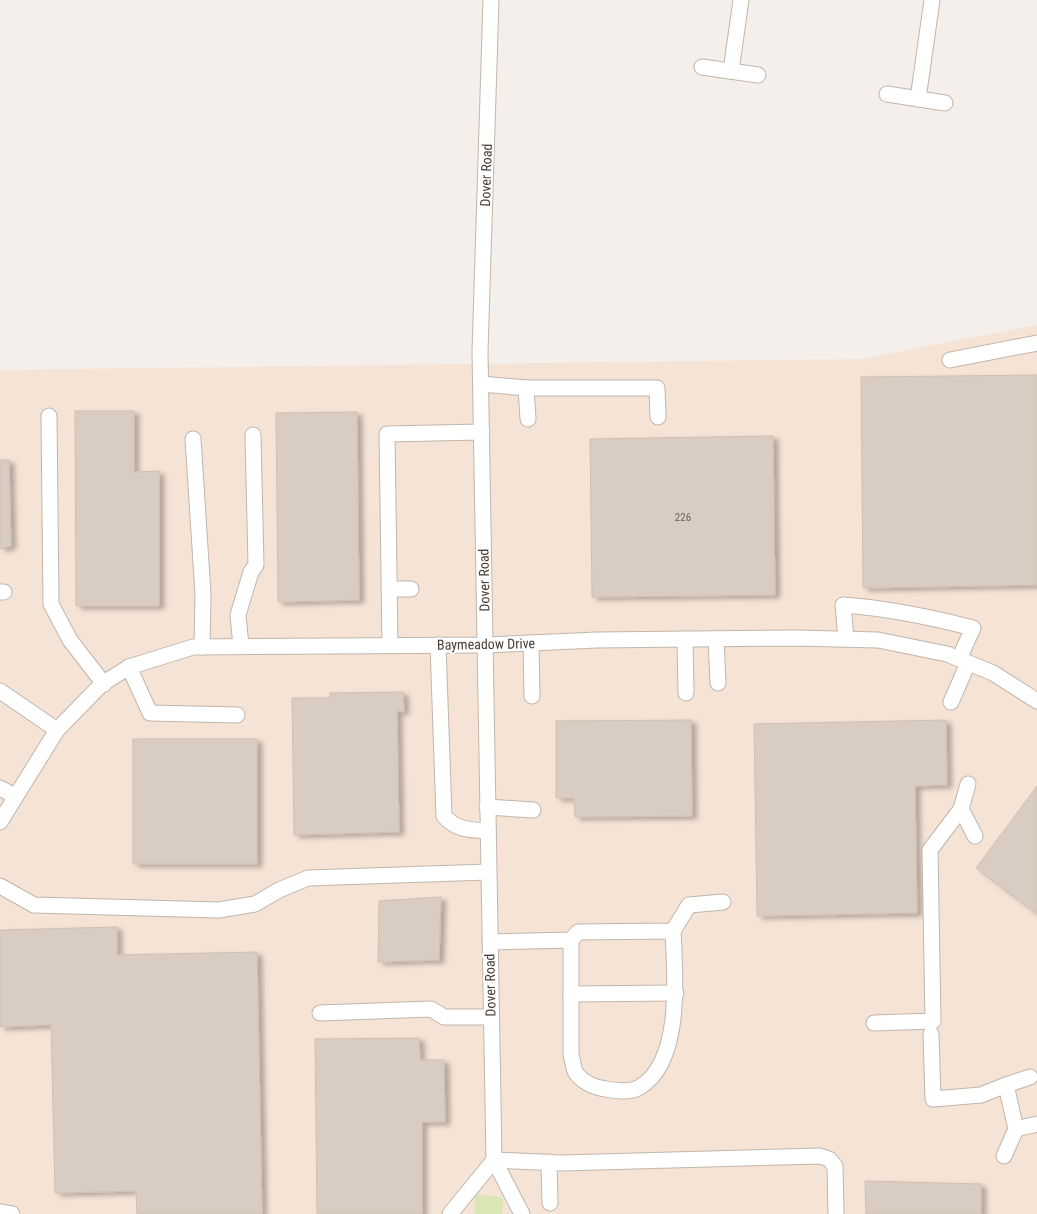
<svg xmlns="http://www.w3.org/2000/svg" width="1037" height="1214" viewBox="0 0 1037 1214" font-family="'Roboto Condensed',sans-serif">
	<defs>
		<filter id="shadow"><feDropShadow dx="5" dy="3" stdDeviation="2.5" flood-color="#0004"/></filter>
	</defs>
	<rect width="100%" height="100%" fill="#f4efea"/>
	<!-- commercial -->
	<polygon fill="#f5e3d6" points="1037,325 1037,1214 502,1214 502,1198 475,1195 475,1214 0,1214 0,370 861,359"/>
	<!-- green -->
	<polygon fill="#d8e7b4" points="475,1194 503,1198 502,1214 475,1214"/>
	<!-- building -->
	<g fill="#d9ccc2" stroke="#d0c0b2" filter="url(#shadow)">
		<polygon points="1037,375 1037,585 863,588 861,377"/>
		<polygon points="75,411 134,411 134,472 159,471 159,606 76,606"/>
		<polygon points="357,412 359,600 278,602 276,413"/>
		<polygon points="773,436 775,595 592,597 590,439"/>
		<polygon points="0,460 9,460 11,546 0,549"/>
		<polygon points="403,692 404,712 397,711 399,832 294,835 292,698 330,698 330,693"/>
		<polygon points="691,720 692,816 575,817 574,798 556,798 556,721"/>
		<polygon points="946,720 947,785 915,786 917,913 757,916 754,724"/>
		<rect x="133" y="739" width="124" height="125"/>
		<polygon points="1037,786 1037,914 976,868"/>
		<polygon points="441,897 439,960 378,962 379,901"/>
		<polygon points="117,927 117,955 257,952 262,1214 137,1214 136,1191 55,1193 51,1025 0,1027 0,930"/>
		<polygon points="419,1038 420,1060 444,1060 445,1122 422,1122 422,1214 317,1214 315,1039"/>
		<polygon points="865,1181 981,1184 981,1214 866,1214"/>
	</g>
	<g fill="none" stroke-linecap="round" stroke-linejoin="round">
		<defs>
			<g id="minor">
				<polyline points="491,0 480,352 494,1160 522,1214"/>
				<polyline points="702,67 758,75"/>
				<polyline points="731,71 741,0"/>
				<polyline points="887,94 945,103"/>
				<polyline points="918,99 932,0"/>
				<polyline points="950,360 1037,343"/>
				<polyline points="481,384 526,388 528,419"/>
				<polyline points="526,388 657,388 658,417"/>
				<polyline points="49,416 51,604 70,640 104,684"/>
				<polyline points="193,439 203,594 202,647"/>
				<polyline points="389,589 411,589"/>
				<polyline points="0,592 4,592"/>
				<polyline points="685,639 686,693"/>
				<polyline points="716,639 718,683"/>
				<path d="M846,639l-3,-34c45,3 87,12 130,23l-14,31"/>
				<polyline points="531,643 532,696"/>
				<polyline points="390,645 387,434 482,432"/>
				<path d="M438,645l6,171c12,14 26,14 44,15"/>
				<polyline points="241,646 238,615 251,572 256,565 253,435"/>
				<polyline points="129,667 150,713 237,715"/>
				<polyline points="0,691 57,730"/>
				<polyline points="951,702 968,663"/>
				<polyline points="968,784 961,809 975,836"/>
				<polyline points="0,788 15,796"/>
				<polyline points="487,807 533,810"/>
				<polyline points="0,822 57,730 102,684 129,667 193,647 485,645 597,640 795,638 878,640 947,654 993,673 1037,701"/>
				<polyline points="0,886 34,905 219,910 255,904 279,890 308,878 488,872"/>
				<path d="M571,940v115c2,5 2,14 5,18 7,10 20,15 30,16 11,2 24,4 34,-2 43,-26 35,-113 33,-156"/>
				<polyline points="490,942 571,940 578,932 673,931 689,905 723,902"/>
				<polyline points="571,994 676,993"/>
				<polyline points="320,1013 431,1009 444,1017 491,1017"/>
				<polyline points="874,1023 933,1021 930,850 961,809"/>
				<polyline points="931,1034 933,1099 981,1095 1006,1085 1016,1129 1004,1156"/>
				<polyline points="1006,1085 1030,1077"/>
				<polyline points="1016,1129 1037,1124"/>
				<polyline points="494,1160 561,1163 820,1156 829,1159 835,1166 836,1214"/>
				<polyline points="549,1162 550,1203"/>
				<polyline points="0,1212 12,1214"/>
				<polyline points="450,1214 494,1160"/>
			</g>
		</defs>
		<!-- minor casing -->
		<use href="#minor" stroke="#c0b6ac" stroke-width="17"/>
		<!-- minor -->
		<use href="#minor" stroke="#fff" stroke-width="15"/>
	</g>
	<g text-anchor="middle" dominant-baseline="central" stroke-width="4" stroke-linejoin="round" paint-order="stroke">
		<!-- number labels -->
		<g font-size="11" fill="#6c625a">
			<text x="683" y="517">226</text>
		</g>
		<!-- street labels -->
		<g font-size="14" fill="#483f38" stroke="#fff">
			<text transform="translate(486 175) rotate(-88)">Dover Road</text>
			<text transform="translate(484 580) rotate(-91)">Dover Road</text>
			<text transform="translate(486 644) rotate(-1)">Baymeadow Drive</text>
			<text transform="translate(490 985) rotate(-91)">Dover Road</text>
		</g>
	</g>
</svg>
